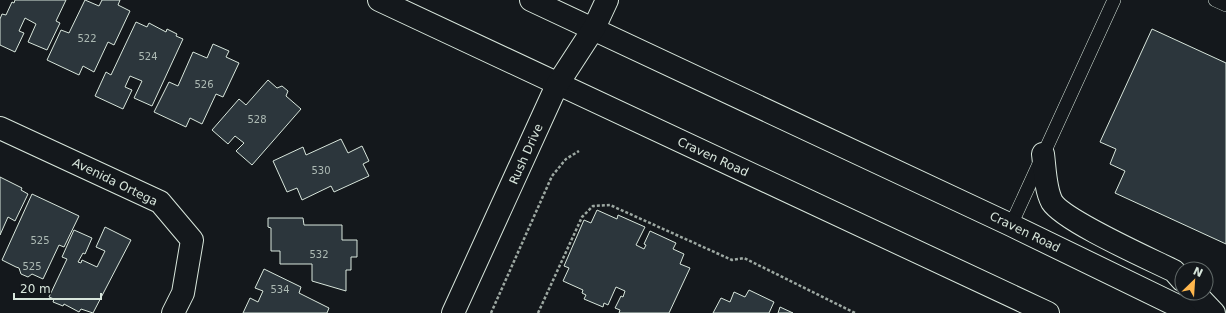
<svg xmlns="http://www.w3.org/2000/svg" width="1226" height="313" viewBox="0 0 1226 313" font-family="'DejaVu Sans',sans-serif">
	<rect width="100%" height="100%" fill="#14181c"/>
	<!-- building -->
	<g fill="#2c363c" stroke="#d8e6dc">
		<polygon points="15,0 66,0 56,21 60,23 47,50 28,42 36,24 25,18 19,31 24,33 15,52 0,45 0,19 2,14 6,15 12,2 14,3"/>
		<polygon points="85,0 99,6 102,0 120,0 118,5 130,11 114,45 108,42 94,72 83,66 79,75 47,60 61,30 69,33"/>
		<polygon points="136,22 147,27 149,23 166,32 167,29 177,34 176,36 183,39 152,106 134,98 142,81 130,76 125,87 132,90 123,109 95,96 106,72 111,75"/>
		<polygon points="1152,29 1226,63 1226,244 1115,193 1125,171 1110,164 1116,149 1100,142"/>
		<polygon points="213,44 229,51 226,57 239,63 223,97 216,94 202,124 190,118 186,127 154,112 169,82 178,86 193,52 207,58"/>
		<polygon points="268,80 277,88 282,86 288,91 286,96 301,109 252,165 236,151 244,143 235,136 228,144 212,130 239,99 246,105"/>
		<polygon points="341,139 348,153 362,146 369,161 363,164 369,176 334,192 331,186 302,200 297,188 287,192 273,161 303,147 306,155"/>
		<polygon points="0,177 22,188 21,190 28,194 15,221 8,217 0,235"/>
		<polygon points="32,194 79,216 64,247 59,245 43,279 32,274 28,277 21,274 19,268 16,267 2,260"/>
		<polygon points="597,210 617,219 618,215 645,227 636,245 644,249 646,245 644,244 650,231 676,243 673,249 684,254 680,264 690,268 669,313 619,313 620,310 615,308 621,296 623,297 625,291 616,287 608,305 604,303 603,307 584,299 586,295 582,293 583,290 563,281 569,268 564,266 584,220 591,223"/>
		<polygon points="268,218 303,218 304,225 342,225 342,240 357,240 357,257 351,257 351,270 346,270 346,291 312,281 312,264 280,264 280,251 271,251 271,228 268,227"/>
		<polygon points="105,227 131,240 93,313 81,309 79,312 64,304 63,306 53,302 54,299 49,297 67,259 62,257 74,230 92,238 85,254 83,253 78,262 81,263 82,260 97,267 105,251 96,247"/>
		<polygon points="264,269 301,287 299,293 329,308 327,313 243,313 250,298 258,302 263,291 255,288"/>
		<polygon points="749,290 774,302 769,313 713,313 721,298 730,302 734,292 745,297"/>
		<polygon points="780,307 793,313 778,313"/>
	</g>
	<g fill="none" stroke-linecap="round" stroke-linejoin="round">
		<defs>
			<g id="lane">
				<polyline points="1215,0 1226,5"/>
				<polyline points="1011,225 1114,0"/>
			</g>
			<polyline id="street" points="0,128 160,202 192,240 183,293 173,313"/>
			<g id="secondary">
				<polyline points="379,0 1048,313"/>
				<polyline points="531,0 1011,225 1192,313"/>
				<path d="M1043,154c2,15 2,35 9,48 12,19 98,57 122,69l8,9"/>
				<polyline points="1195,293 1214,313"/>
				<polyline points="453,313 557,85 594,28 607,0"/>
			</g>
		</defs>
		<!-- lane casing -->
		<use href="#lane" stroke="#d8e6dc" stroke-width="14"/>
		<!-- street casing -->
		<use href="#street" stroke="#d8e6dc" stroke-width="24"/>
		<!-- secondary casing -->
		<use href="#secondary" stroke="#d8e6dc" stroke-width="24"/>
		<!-- path -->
		<g stroke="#9da8a2" stroke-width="2.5" stroke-dasharray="3 2" stroke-linecap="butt">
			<polyline points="491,313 552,176 566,159 579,151"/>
			<polyline points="538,313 582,217 593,206 610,205 732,260 744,258 855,313"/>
		</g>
		<!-- lane -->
		<use href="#lane" stroke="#14181c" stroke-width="13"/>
		<!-- street -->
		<use href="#street" stroke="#14181c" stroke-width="22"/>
		<!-- secondary -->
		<use href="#secondary" stroke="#14181c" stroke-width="22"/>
	</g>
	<g text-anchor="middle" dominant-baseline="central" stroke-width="3" stroke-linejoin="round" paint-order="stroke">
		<!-- number labels -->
		<g font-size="10" fill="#adbab4">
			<text x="87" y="38">522</text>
			<text x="148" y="56">524</text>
			<text x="204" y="84">526</text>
			<text x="257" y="119">528</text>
			<text x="321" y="170">530</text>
			<text x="40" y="240">525</text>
			<text x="319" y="254">532</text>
			<text x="32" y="266">525</text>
			<text x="280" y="289">534</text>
		</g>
		<!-- street labels -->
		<g font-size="12" fill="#d8e6dc" stroke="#14181c">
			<text transform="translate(526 154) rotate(-66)">Rush Drive</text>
			<text transform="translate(713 157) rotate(25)">Craven Road</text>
			<text transform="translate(115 182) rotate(26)">Avenida Ortega</text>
			<text transform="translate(1025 232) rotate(26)">Craven Road</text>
		</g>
	</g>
	<!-- north arrow -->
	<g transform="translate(1194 281) rotate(25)"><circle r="19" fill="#14181c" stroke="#626a69"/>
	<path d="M0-3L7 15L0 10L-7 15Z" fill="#ffb74d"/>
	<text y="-6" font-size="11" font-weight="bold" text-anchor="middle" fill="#d8e6dc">N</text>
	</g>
	<!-- scale -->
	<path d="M14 293v6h87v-6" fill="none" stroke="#d8e6dc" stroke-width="2"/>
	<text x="20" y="293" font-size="12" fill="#d8e6dc" stroke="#14181c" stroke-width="3" paint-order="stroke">20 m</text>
</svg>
